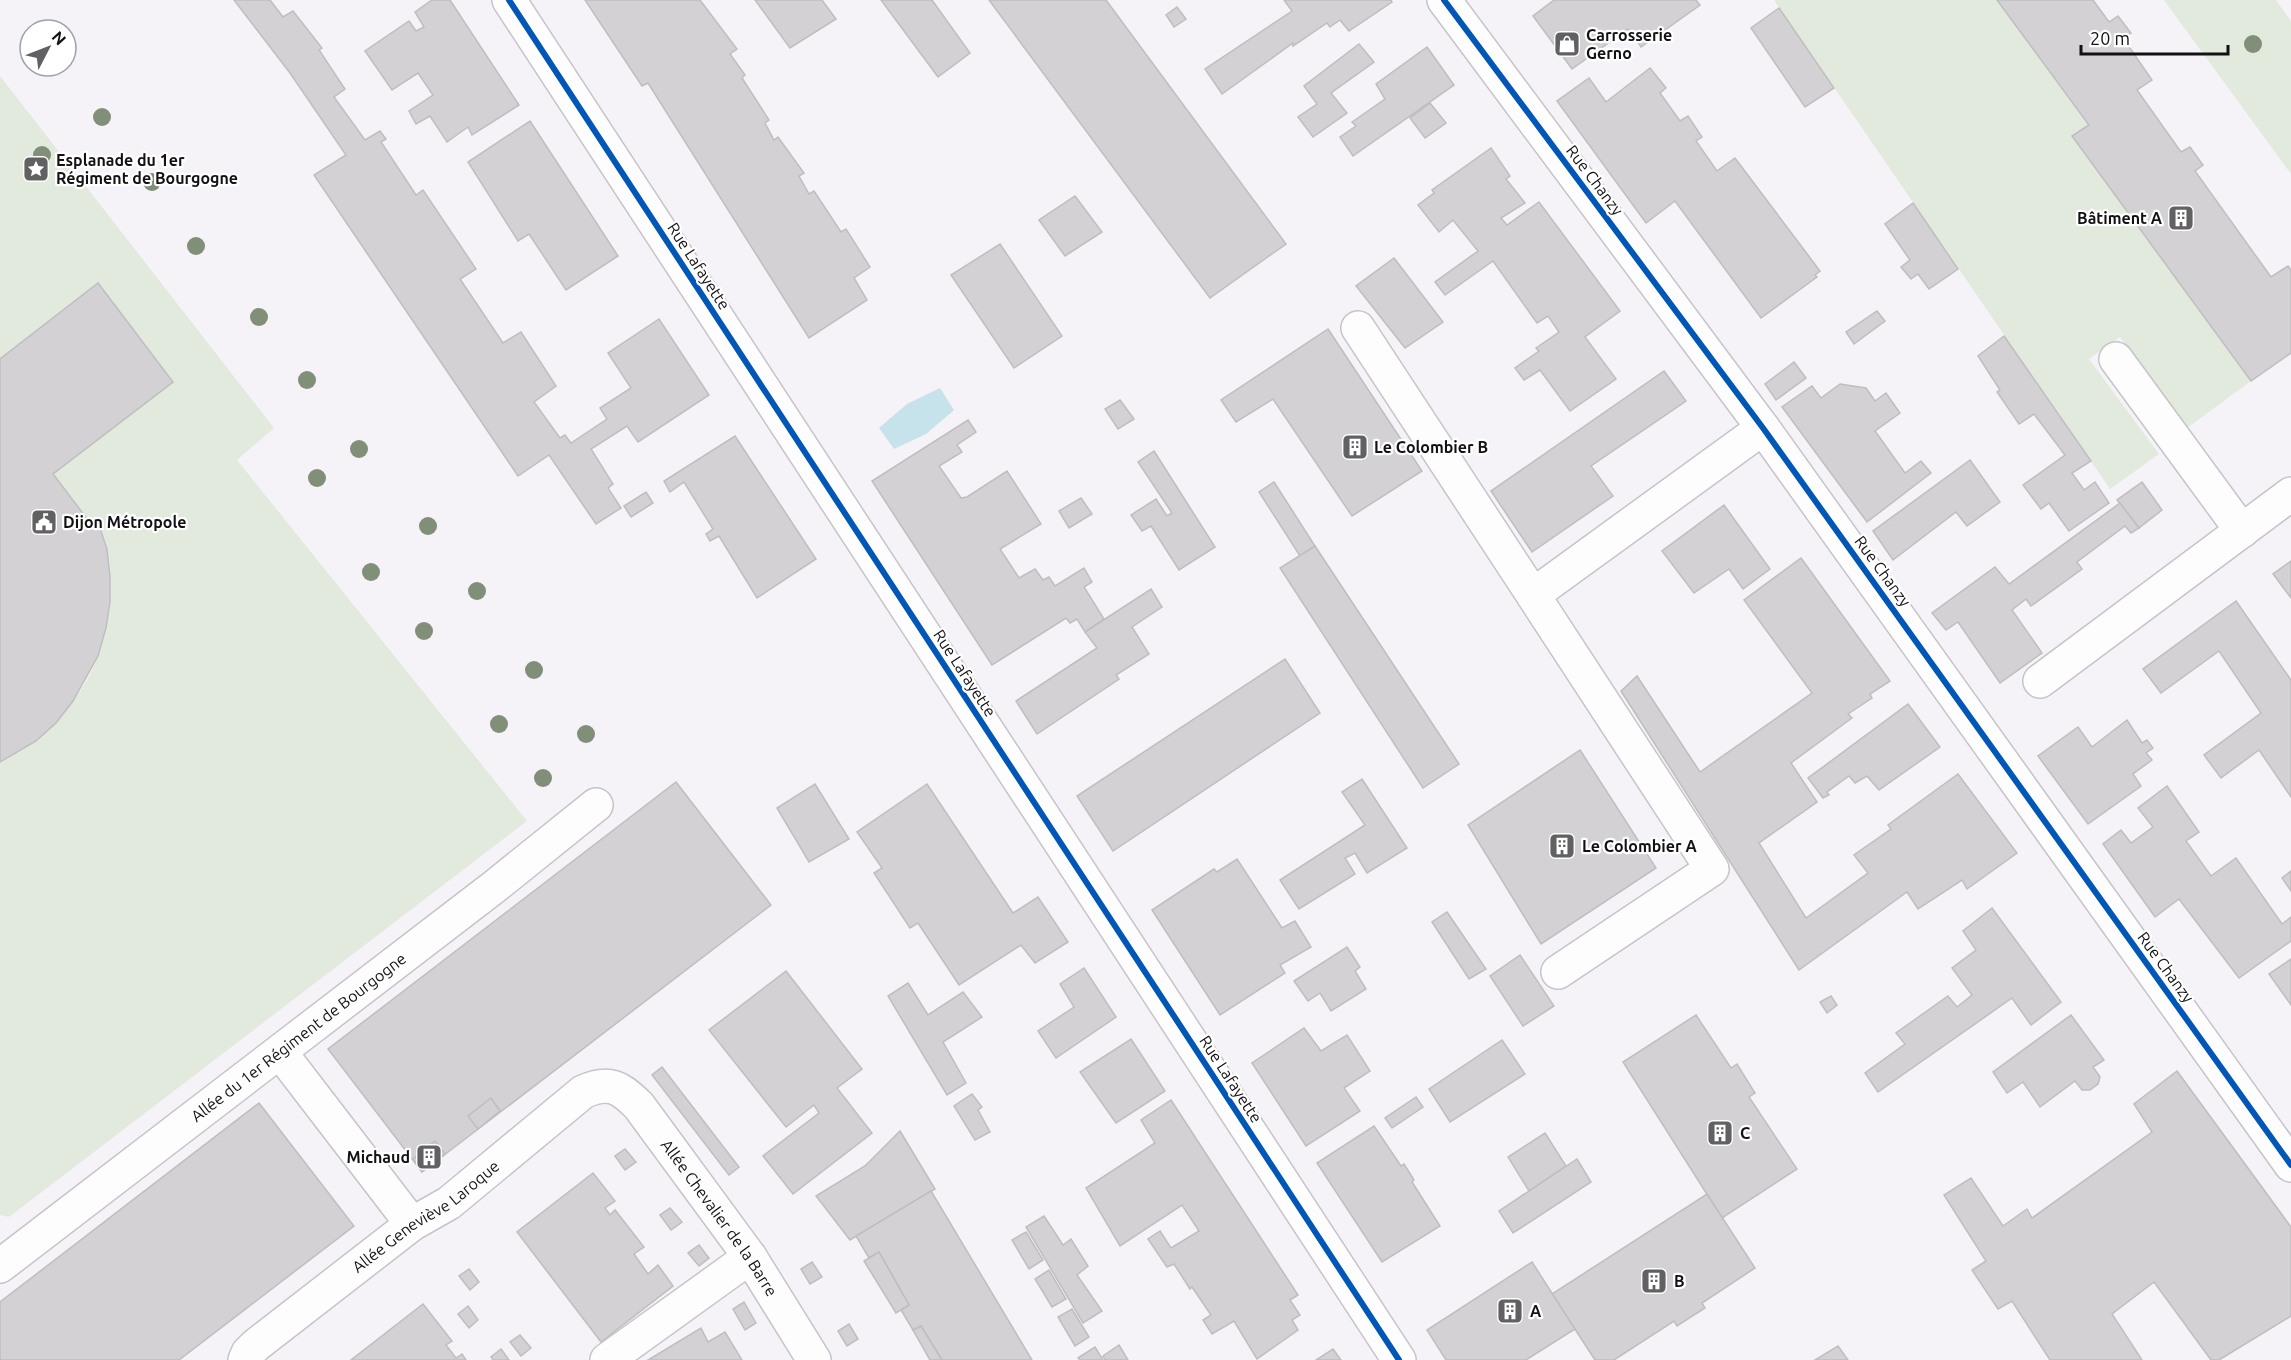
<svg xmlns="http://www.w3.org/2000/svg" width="2291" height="1360" viewBox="0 0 2291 1360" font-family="Ubuntu,sans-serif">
	<rect width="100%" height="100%" fill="#f5f3f8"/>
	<!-- green -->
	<g fill="#e1eadd">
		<polygon points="1774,0 1997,0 2089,125 2073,136 2251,381 2187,428 2120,337 2089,359 2159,454 2110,489"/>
		<polygon points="2164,0 2276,0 2291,21 2291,174"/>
		<path d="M0,76l274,352 -37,32 290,361 -518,396 -9,-2v-453c81,-42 123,-121 108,-212 -2,-10 -7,-21 -11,-30l-6,4 -38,-50 120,-92 -75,-98 -98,75z"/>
	</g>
	<!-- water -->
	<polygon fill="#c6e2ea" points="940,388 954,410 926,434 894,449 879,428 907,404"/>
	<!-- building -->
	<g fill="#d3d1d4" stroke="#bfbdbf" stroke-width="1.5">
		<polygon points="234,0 270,0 283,17 293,11 322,48 319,50 345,89 334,97 365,140 380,131 386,139 381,142 416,195 423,190 476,269 460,279 503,343 521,332 556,386 534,402 560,438 565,435 571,443 607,419 600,408 631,388 608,353 659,319 709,395 638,442 627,426 591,449 613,484 608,488 621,508 596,524 549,455 518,476 314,175 346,155 290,73"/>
		<polygon points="432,0 450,0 519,105 472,135 468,127 447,142 430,116 416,124 409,111 433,95 418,73 392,90 365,51 409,21 416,31 424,27 415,12"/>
		<polygon points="585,0 700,0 737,49 730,54 745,75 742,78 769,120 765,123 774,140 778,137 804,173 799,176 809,194 814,191 841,232 846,229 870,267 854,278 867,300 809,338 648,83 642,86"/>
		<polygon points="755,0 822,0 836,19 790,48"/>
		<polygon points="881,0 932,0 970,53 938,77"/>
		<polygon points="989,0 1106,0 1286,244 1210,298"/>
		<polygon points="1284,0 1391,0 1392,2 1349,31 1340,20 1330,27 1327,23 1293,46 1293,43 1222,94 1205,69 1292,11"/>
		<polygon points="1554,0 1696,0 1700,5 1641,47 1628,29 1572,69 1533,16"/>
		<polygon points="1997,0 2093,0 2109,22 2118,16 2131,33 2123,38 2152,80 2137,90 2181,152 2190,147 2203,165 2195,171 2271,277 2288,266 2291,270 2291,353 2251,381 2072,136 2089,125"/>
		<polygon points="1177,7 1186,19 1174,27 1166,15"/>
		<polygon points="1779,8 1834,88 1805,107 1751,28"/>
		<polygon points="1359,44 1374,62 1331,93 1347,113 1313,137 1298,117 1317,104 1304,86"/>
		<polygon points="1427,47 1454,85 1353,156 1340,137 1356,126 1352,122 1385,99 1376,84"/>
		<polygon points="1650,68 1666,88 1660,93 1680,121 1688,116 1702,137 1696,141 1717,171 1735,158 1820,271 1815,275 1817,277 1761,318 1675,201 1646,223 1557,101 1589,78 1606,102"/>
		<polygon points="1430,103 1446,123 1425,138 1410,118"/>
		<polygon points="530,121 618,256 566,290 529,234 518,241 468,162"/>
		<polygon points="1491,148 1510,176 1506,179 1525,203 1501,218 1507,225 1539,202 1620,311 1585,337 1616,379 1570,411 1540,370 1524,380 1515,368 1539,351 1536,348 1559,332 1548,316 1537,323 1493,261 1445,295 1435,282 1478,251 1453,220 1439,232 1418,205 1434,193 1432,190"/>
		<polygon points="1075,196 1102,232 1065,256 1039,220"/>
		<polygon points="1913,203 1958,269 1929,289 1918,274 1911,279 1901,267 1910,260 1885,224"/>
		<polygon points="1000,244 1062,336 1014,368 951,275"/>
		<polygon points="1394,258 1443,322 1405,348 1356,286"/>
		<polygon points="98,283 173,382 53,474 91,524 97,519 107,549 110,576 110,602 106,628 98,656 73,701 56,723 36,741 0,762 0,359"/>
		<polygon points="1877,311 1885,321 1854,344 1846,332"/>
		<polygon points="1328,329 1422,471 1352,516 1273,399 1236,422 1221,400"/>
		<polygon points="2004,336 2091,461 2072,473 2084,490 2095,482 2109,503 2069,531 2049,503 2041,509 2023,485 2065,455 2034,414 2019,424 1997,392 2000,390 1978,356"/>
		<polygon points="1794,362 1806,378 1776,400 1765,384"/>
		<polygon points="1664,371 1686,401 1591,466 1613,496 1532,552 1491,491"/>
		<polygon points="1840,384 1866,388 1875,401 1886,393 1900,413 1875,431 1905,473 1921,461 1931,473 1867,522 1782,407 1812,386 1821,398"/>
		<polygon points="1120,400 1134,419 1118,429 1105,409"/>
		<polygon points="968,420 976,432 957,445 962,452 939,466 961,498 967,497 1007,471 1041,524 1000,549 1019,578 1035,569 1043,580 1049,577 1055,586 1084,568 1092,582 1084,587 1104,619 1085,632 1077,619 1070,623 1066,618 992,665 872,481"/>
		<polygon points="735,436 816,559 757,598 719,536 710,541 706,534 713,529 684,482 670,492 664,481"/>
		<polygon points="1154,451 1215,547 1179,570 1151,526 1142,531 1131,515 1156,499 1167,516 1172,513 1138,462"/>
		<polygon points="1970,460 2000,502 1967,526 1956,512 1893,560 1873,531"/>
		<polygon points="1274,482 1315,546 1300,556 1259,492"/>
		<polygon points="2142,482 2162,510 2139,528 2117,500"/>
		<polygon points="646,492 653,503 631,517 624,506"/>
		<polygon points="1081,498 1092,514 1069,528 1059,511"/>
		<polygon points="2120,503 2139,528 2131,533 2125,526 2077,562 2082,569 2031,606 2026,599 2012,610 2042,653 2000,683 1958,622 1946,630 1932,613 1995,567 2009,584"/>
		<polygon points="1724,505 1770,569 1743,589 1729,569 1694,593 1662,551"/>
		<polygon points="1315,546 1459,764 1423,788 1280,568"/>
		<polygon points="1801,558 1890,681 1870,694 1872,698 1848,714 1852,718 1791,763 1817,802 1759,843 1806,918 1868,873 1854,855 1891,829 1888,825 1958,774 2017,853 1967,889 1962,880 1918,909 1907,892 1799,970 1621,691 1637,676 1700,772 1812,693 1744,600"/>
		<polygon points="2291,561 2291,598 2273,574"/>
		<polygon points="1151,589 1162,607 1132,627 1149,654 1116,675 1119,679 1037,734 1016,701 1097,648 1085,632"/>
		<polygon points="2236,601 2291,680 2291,797 2259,750 2221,778 2204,755 2261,713 2219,651 2161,693 2143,669"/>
		<polygon points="1285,659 1320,713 1113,851 1077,796"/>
		<polygon points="1908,704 1940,747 1879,790 1867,776 1855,783 1849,776 1827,792 1829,795 1823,798 1808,778"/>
		<polygon points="2127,720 2142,743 2147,740 2153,748 2146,753 2152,760 2133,774 2141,786 2088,824 2038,756 2078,727 2092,747"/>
		<polygon points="1580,750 1656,868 1541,944 1468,825"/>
		<polygon points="1362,779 1407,848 1367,873 1355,853 1345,858 1355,874 1299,909 1280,880 1365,825 1342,792"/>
		<polygon points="676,782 771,905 422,1172 328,1049"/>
		<polygon points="815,784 849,839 809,862 777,808"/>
		<polygon points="927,784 1013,913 1038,897 1068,942 1035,963 1021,945 959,985 918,923 910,928 874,873 882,868 857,832"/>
		<polygon points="2167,786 2199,832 2186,841 2211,876 2236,858 2282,924 2291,917 2291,941 2239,978 2179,899 2155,917 2103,844 2121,830 2131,843 2153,827 2138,808"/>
		<polygon points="1237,859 1282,928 1295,921 1311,947 1280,965 1285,973 1220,1015 1152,910 1214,869 1217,872"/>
		<polygon points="2291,871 2291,891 2282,878"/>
		<polygon points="1992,908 2061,1002 2031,1025 2012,998 1878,1092 1865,1073 1905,1044 1896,1033 1948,996 1957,1007 1972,995 1952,968 1976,950 1963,931"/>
		<polygon points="1447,912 1486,969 1469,979 1432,922"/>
		<polygon points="1347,947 1360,967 1355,971 1366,989 1331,1011 1320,993 1308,1001 1294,981"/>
		<polygon points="1520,955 1554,1006 1523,1026 1490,976"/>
		<polygon points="2291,959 2291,1005 2269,974"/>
		<polygon points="1084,968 1116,1017 1056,1058 1038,1031 1074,1007 1060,984"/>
		<polygon points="786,971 862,1069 837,1088 872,1133 793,1194 763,1156 819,1113 814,1105 786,1127 709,1030"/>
		<polygon points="908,983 928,1015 963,992 982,1017 943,1042 966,1083 947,1095 888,996"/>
		<polygon points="1831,996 1837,1005 1827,1013 1820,1002"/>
		<polygon points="1696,1015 1731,1068 1737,1064 1755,1093 1749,1097 1797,1169 1722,1218 1623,1062"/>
		<polygon points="2071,1015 2104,1060 2093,1067 2100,1077 2098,1084 2090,1090 2082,1090 2075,1081 2040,1107 2023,1082 2007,1093 1993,1072"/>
		<polygon points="1304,1028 1321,1051 1347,1035 1370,1071 1344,1088 1360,1111 1306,1146 1252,1063"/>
		<polygon points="1131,1039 1165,1091 1116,1123 1080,1072"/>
		<polygon points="1502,1040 1525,1074 1450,1122 1429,1089"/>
		<polygon points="662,1067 739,1167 729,1175 652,1075"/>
		<polygon points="2177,1071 2291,1227 2291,1316 2219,1360 2211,1360 2154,1282 2112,1314 2142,1360 2050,1360 2012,1301 1998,1309 1972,1270 1986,1261 1944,1195 1971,1178 2003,1226 2027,1209 2032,1218 2152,1132 2134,1104"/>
		<polygon points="972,1094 982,1107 978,1110 990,1132 975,1140 954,1106"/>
		<polygon points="1416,1097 1423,1107 1392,1128 1385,1118"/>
		<polygon points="491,1098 500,1111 478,1129 468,1116"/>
		<polygon points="1171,1100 1298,1295 1290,1300 1300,1315 1292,1320 1298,1330 1257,1359 1234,1321 1212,1334 1203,1320 1211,1315 1192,1287 1190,1289 1174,1264 1167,1267 1148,1239 1160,1231 1171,1248 1199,1231 1182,1205 1120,1246 1086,1188 1155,1143 1141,1120"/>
		<polygon points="259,1103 354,1226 179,1360 0,1360 0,1302"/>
		<polygon points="1374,1126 1401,1166 1404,1164 1414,1180 1412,1182 1440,1226 1382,1262 1317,1163"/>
		<polygon points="900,1131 935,1189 850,1240 816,1196 865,1166"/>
		<polygon points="1545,1133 1566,1166 1529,1191 1508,1157"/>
		<polygon points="435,1141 445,1154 422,1172 413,1159"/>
		<polygon points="625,1149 636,1162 625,1170 615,1156"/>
		<polygon points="1577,1159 1591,1182 1513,1233 1499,1211"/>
		<polygon points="593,1173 615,1201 605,1208 610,1215 615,1210 644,1247 634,1254 648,1274 658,1265 673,1286 601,1342 517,1232"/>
		<polygon points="931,1191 1032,1360 942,1360 921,1326 913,1330 901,1310 909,1305 879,1252 869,1258 856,1236"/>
		<polygon points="1707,1194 1755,1268 1702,1303 1705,1308 1677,1326 1674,1321 1614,1360 1595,1360 1552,1294"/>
		<polygon points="670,1208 682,1222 671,1230 660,1215"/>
		<polygon points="1044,1216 1063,1245 1071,1239 1088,1266 1077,1275 1102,1311 1083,1323 1026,1227"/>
		<polygon points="1026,1232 1043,1260 1029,1269 1012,1240"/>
		<polygon points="699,1245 709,1258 699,1266 688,1253"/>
		<polygon points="879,1252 909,1305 896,1313 864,1261"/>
		<polygon points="812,1262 822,1277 810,1284 801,1269"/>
		<polygon points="1532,1262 1575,1329 1526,1360 1446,1360 1427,1330"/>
		<polygon points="469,1269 479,1282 470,1290 459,1276"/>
		<polygon points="1049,1270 1066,1299 1052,1307 1035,1279"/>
		<polygon points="744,1302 756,1323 745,1330 733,1309"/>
		<polygon points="423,1304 452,1341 446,1345 456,1358 462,1354 466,1360 351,1360"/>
		<polygon points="468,1306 478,1320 469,1328 458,1314"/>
		<polygon points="1072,1309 1089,1337 1075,1346 1058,1317"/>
		<polygon points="849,1324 858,1339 847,1346 838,1331"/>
		<polygon points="921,1326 942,1360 930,1360 913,1330"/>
		<polygon points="701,1328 708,1342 725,1332 742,1360 648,1360"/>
		<polygon points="520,1335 531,1348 521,1356 510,1342"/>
		<polygon points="1119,1345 1128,1360 1105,1360 1103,1356"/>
		<polygon points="1838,1346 1848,1360 1815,1360"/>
		<polygon points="1095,1347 1103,1360 1080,1360 1078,1358"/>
		<polygon points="501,1349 509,1360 493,1360 491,1357"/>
		<polygon points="1333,1349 1341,1360 1316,1360"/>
	</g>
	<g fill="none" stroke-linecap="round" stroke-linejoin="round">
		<defs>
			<g id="minor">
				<polyline points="509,0 1399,1360"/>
				<polyline points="1444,0 1763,428 2291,1165"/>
				<polyline points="1358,328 1533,595"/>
				<polyline points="2116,359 2242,531"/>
				<polyline points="2040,681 2291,494"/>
				<polyline points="1558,972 1712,869 1533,595 1763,428"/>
				<polyline points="280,1052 412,1224"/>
				<path id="s1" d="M0,1266l494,-379 102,-82"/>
				<path id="s2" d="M245,1360l3,-7 8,-8 156,-121 37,-21 134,-111c26,-12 37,-5 56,14l111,151 64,103"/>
				<polyline points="607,1360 750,1257"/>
			</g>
		</defs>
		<!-- minor casing -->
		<use href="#minor" stroke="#c6c4c8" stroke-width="36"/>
		<!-- minor -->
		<use href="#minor" stroke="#fefdfe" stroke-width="33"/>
		<defs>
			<g id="cycleway">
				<polyline points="509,0 1399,1360"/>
				<polyline points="1444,0 1763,428 2291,1165"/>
			</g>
		</defs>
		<!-- cycleway casing -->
		<use href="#cycleway" stroke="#fff" stroke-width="10"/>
		<!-- cycleway -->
		<use href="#cycleway" stroke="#0057b8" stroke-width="6"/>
	</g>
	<!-- trees -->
	<g fill="#818e78">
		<circle cx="2253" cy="44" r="9"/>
		<circle cx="102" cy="117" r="9"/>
		<circle cx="42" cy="155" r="9"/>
		<circle cx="152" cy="182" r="9"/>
		<circle cx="196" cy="246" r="9"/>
		<circle cx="259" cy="317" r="9"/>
		<circle cx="307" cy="380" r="9"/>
		<circle cx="359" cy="449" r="9"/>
		<circle cx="317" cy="478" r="9"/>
		<circle cx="428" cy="526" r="9"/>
		<circle cx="371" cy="572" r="9"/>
		<circle cx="477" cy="591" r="9"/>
		<circle cx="424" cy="631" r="9"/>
		<circle cx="534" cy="670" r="9"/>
		<circle cx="499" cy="724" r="9"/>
		<circle cx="586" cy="734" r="9"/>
		<circle cx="543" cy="778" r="9"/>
	</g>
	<!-- icons -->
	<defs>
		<symbol id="shop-square" viewBox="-11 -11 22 22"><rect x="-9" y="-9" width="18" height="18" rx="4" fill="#616063" stroke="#fff"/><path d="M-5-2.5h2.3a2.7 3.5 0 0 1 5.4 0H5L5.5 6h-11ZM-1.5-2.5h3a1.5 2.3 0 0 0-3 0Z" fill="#fff"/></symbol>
		<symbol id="sight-square" viewBox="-11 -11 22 22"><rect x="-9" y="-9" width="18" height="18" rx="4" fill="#616063" stroke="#fff"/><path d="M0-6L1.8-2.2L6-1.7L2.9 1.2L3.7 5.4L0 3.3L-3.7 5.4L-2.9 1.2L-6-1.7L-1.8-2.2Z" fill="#fff"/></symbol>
		<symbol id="building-square" viewBox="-11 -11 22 22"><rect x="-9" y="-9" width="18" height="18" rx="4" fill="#616063" stroke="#fff"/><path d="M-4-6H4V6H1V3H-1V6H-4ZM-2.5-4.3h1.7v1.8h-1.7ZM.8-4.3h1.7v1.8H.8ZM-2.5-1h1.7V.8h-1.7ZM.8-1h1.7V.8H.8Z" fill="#fff"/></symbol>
		<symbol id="civic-square" viewBox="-11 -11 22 22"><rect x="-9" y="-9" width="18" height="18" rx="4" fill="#616063" stroke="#fff"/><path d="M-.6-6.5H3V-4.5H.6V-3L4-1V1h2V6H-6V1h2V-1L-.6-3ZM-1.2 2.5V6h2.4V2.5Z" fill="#fff"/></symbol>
	</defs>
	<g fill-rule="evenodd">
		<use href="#shop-square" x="1552" y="29" width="30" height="30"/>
		<use href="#sight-square" x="21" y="154" width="30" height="30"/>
		<use href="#building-square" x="2166" y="203" width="30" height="30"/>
		<use href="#building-square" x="1340" y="432" width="30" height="30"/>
		<use href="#civic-square" x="29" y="507" width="30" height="30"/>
		<use href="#building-square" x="1547" y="831" width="30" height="30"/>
		<use href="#building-square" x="1705" y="1118" width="30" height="30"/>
		<use href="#building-square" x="414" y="1142" width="30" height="30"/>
		<use href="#building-square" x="1639" y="1266" width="30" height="30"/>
		<use href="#building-square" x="1495" y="1296" width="30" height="30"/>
	</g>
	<g text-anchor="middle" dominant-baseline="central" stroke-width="4.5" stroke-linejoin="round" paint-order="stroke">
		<!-- poi labels -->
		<g font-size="16" font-weight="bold" fill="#121113" stroke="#fff" text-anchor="start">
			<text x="1586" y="35">Carrosserie<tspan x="1586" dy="18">Gerno</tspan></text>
			<text x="56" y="160">Esplanade du 1er<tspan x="56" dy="18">Régiment de Bourgogne</tspan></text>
			<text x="2162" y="218" text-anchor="end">Bâtiment A</text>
			<text x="1374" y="447">Le Colombier B</text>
			<text x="63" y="522">Dijon Métropole</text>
			<text x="1582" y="846">Le Colombier A</text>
			<text x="1740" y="1133">C</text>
			<text x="410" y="1157" text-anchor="end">Michaud</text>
			<text x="1674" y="1281">B</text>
			<text x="1530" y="1311">A</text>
		</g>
		<!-- street labels -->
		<g font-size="16" fill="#121113" stroke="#fff">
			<text transform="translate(1595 180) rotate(53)">Rue Chanzy</text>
			<text transform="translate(699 266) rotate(57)">Rue Lafayette</text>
			<text transform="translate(1883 571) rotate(54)">Rue Chanzy</text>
			<text transform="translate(965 673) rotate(57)">Rue Lafayette</text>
			<text transform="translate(2166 967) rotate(54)">Rue Chanzy</text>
			<text stroke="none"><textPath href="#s1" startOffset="376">Allée du 1er Régiment de Bourgogne</textPath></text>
			<text transform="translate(1231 1079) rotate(57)">Rue Lafayette</text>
			<text stroke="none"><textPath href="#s2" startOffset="232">Allée Geneviève Laroque</textPath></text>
			<text stroke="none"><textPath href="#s2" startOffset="634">Allée Chevalier de la Barre</textPath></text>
		</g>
	</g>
	<!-- north arrow -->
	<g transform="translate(48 48) rotate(48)"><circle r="28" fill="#ffffff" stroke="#a0a0a1" stroke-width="1.5"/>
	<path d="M0-4.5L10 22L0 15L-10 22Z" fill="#616063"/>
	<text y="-9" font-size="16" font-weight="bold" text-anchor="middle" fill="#121113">N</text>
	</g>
	<!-- scale -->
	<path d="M2081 45v9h147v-9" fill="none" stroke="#121113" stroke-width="3"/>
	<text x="2090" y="45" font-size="18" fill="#121113" stroke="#ffffff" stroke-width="4.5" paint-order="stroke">20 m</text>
</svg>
